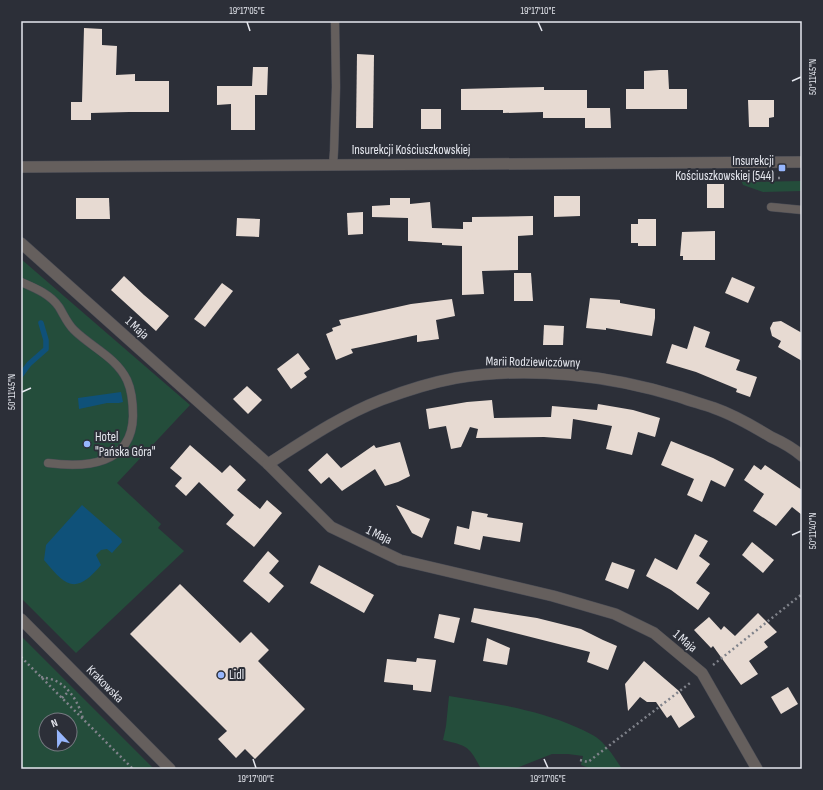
<svg xmlns="http://www.w3.org/2000/svg" width="823" height="790" viewBox="0 0 823 790" font-family="'Sofia Sans Condensed',sans-serif">
	<rect width="100%" height="100%" fill="#2c2f38"/>
	<!-- green -->
	<g fill="#244d3b" fill-rule="evenodd">
		<polygon points="741,180 749,182 802,181 802,191 763,192 743,185"/>
		<polygon points="21,259 190,405 117,483 161,524 158,528 184,551 76,653 21,598"/>
		<path d="M21,636l133,133h-133zM46,720h24v24h-24z"/>
		<path d="M449,696c43,7 87,13 127,31 9,4 19,8 26,15 8,8 14,18 20,27h-30l-11,-4 2,-9 -15,-2h-16l-38,15h-33c-12,-23 -13,-23 -38,-29l3,-14z"/>
	</g>
	<!-- water -->
	<g fill="#0f5179">
		<polygon points="121,392 123,402 119,403 107,403 79,409 78,398"/>
		<path d="M82,505l39,34 1,3 -10,11 -5,-4 -6,1 -5,5 5,10c-25,30 -35,22 -57,-5l2,-15z"/>
	</g>
	<g fill="none" stroke-linecap="round" stroke-linejoin="round">
		<!-- stream -->
		<polyline stroke="#0f5179" stroke-width="5.5" points="21,375 29,364 46,349 46,340 41,323"/>
	</g>
	<!-- building -->
	<g fill="#e7dad2">
		<polygon points="84,28 102,29 102,45 117,46 116,75 135,74 135,81 169,81 169,112 129,112 91,113 91,120 71,120 71,102 82,102"/>
		<polygon points="357,54 374,55 373,128 356,128"/>
		<polygon points="253,67 268,67 267,95 255,95 255,130 231,130 231,104 217,105 217,86 252,86"/>
		<polygon points="660,70 668,70 669,89 687,89 687,109 626,109 626,89 644,89 644,71"/>
		<polygon points="544,87 544,90 587,90 587,108 610,108 611,128 585,128 585,118 543,118 543,112 503,113 503,110 461,110 461,89"/>
		<polygon points="748,100 774,100 774,117 769,118 769,127 749,127"/>
		<rect x="421" y="109" width="20" height="20"/>
		<rect x="707" y="184" width="17" height="24"/>
		<polygon points="554,196 580,196 580,216 554,217"/>
		<polygon points="76,198 109,198 110,219 76,219"/>
		<polygon points="390,198 410,198 410,204 430,202 432,228 463,229 463,222 472,222 472,217 533,216 533,235 518,236 518,270 482,271 484,294 462,295 462,246 442,245 442,243 408,241 408,218 372,217 372,206 390,205"/>
		<polygon points="363,212 363,234 348,235 347,213"/>
		<polygon points="237,218 260,219 259,237 236,236"/>
		<polygon points="638,219 656,219 656,246 638,246 638,243 631,243 631,224 638,224"/>
		<polygon points="715,231 715,260 683,260 683,256 680,256 682,232"/>
		<polygon points="514,273 531,273 533,301 514,301"/>
		<polygon points="124,276 144,295 169,316 156,331 111,290"/>
		<polygon points="732,277 755,287 748,303 725,293"/>
		<polygon points="222,283 233,291 205,327 194,319"/>
		<polygon points="590,298 620,300 620,303 655,309 655,318 652,336 606,328 606,330 586,328"/>
		<polygon points="452,299 455,316 436,320 439,339 417,342 417,335 351,349 353,353 336,360 326,334 333,331 332,328 341,325 339,320 411,304"/>
		<polygon points="781,321 802,333 802,361 778,347 781,341 772,336 770,328 773,322"/>
		<polygon points="544,325 564,326 563,345 543,345"/>
		<polygon points="694,326 710,332 705,347 740,360 736,370 757,377 750,397 736,392 737,389 696,372 666,363 672,344 687,349"/>
		<polygon points="298,353 310,369 304,373 307,377 291,389 277,369"/>
		<polygon points="247,386 262,400 248,414 233,399"/>
		<polygon points="492,400 494,418 551,417 552,406 597,410 598,404 633,410 660,418 655,437 638,432 632,455 606,449 612,426 573,419 571,439 544,437 476,438 478,429 470,427 461,447 451,449 446,426 429,429 426,409 467,402"/>
		<polygon points="671,441 713,458 734,469 725,487 711,480 702,502 687,495 694,479 661,465"/>
		<polygon points="400,442 410,476 398,482 385,486 375,469 342,491 329,477 321,484 308,470 327,453 341,468 374,445 376,448"/>
		<polygon points="190,445 222,473 230,465 246,480 237,490 260,509 267,500 282,513 254,547 226,524 234,515 199,482 186,496 175,486 182,478 170,468"/>
		<polygon points="754,465 761,470 765,465 802,490 802,515 792,507 776,526 753,511 764,494 744,480"/>
		<polygon points="396,505 430,519 422,538 412,533"/>
		<polygon points="472,511 488,514 487,517 523,523 520,542 483,536 480,550 454,544 457,526 469,529"/>
		<polygon points="695,534 708,541 699,556 710,564 696,583 710,593 698,610 671,590 646,576 655,558 677,570"/>
		<polygon points="752,542 774,560 763,573 742,555"/>
		<polygon points="268,551 279,561 269,573 284,586 269,603 243,581"/>
		<polygon points="612,562 635,570 628,589 605,580"/>
		<polygon points="319,565 374,595 364,613 310,583"/>
		<polygon points="180,584 240,643 251,632 269,650 258,661 305,709 255,759 245,749 236,758 218,739 227,731 130,634"/>
		<polygon points="474,608 537,618 581,629 603,640 617,646 608,670 587,662 590,652 471,622"/>
		<polygon points="758,613 777,632 764,642 768,647 749,661 758,674 741,685 713,646 711,648 694,630 709,617 721,630 724,626 735,636"/>
		<polygon points="439,614 460,618 454,643 434,638"/>
		<polygon points="487,638 510,648 507,665 483,661"/>
		<polygon points="417,658 436,660 431,692 413,690 413,685 384,682 387,659 416,662"/>
		<polygon points="644,661 679,691 695,717 679,728 671,715 667,718 656,702 647,702 640,697 628,711 625,684"/>
		<polygon points="788,687 798,704 781,714 771,697"/>
	</g>
	<g fill="none" stroke-linecap="round" stroke-linejoin="round">
		<defs>
			<g id="service">
				<polyline points="333,165 334,151 336,87 335,21"/>
				<polyline points="771,207 802,210"/>
				<path d="M21,282c14,6 29,12 38,25 5,8 8,16 15,23 17,17 42,27 53,50 5,11 6,24 6,36 -1,49 -47,52 -85,47"/>
			</g>
			<g id="minor">
				<polyline points="21,167 802,162"/>
				<polyline points="21,243 268,464 331,527 400,560 553,596 615,614 654,633 702,673 757,769"/>
				<path d="M268,464c36,-23 72,-48 113,-64 21,-8 53,-18 75,-22 74,-12 153,-3 224,19 11,4 23,7 34,11 20,7 39,18 57,29 11,5 22,11 31,19"/>
			</g>
			<polyline id="tertiary" points="21,619 170,769"/>
		</defs>
		<!-- service casing -->
		<use href="#service" stroke="#4a4c55" stroke-width="9"/>
		<!-- minor casing -->
		<use href="#minor" stroke="#4a4c55" stroke-width="12"/>
		<!-- tertiary casing -->
		<use href="#tertiary" stroke="#4a4c55" stroke-width="12"/>
		<!-- path -->
		<g stroke="#80838b" stroke-width="2.5" stroke-dasharray="2 3" stroke-linecap="butt">
			<polyline points="743,179 782,178"/>
			<polyline points="21,657 133,769"/>
			<polyline points="713,665 802,594"/>
			<path d="M41,677c5,1 11,2 15,4 15,8 23,23 27,38"/>
			<polyline points="62,698 69,691"/>
			<polyline points="580,760 588,762 690,683"/>
		</g>
		<!-- service -->
		<use href="#service" stroke="#655f5d" stroke-width="8"/>
		<!-- minor -->
		<use href="#minor" stroke="#655f5d" stroke-width="11"/>
		<!-- tertiary -->
		<use href="#tertiary" stroke="#655f5d" stroke-width="11"/>
	</g>
	<!-- ticks -->
	<path fill="none" stroke="#e5e7ee" stroke-width="1.5" d="M247,22l3,9M538,22l4,9M792,81l9,-4M22,392l9,-4M792,535l9,-4M253,759l3,9M544,759l4,9"/>
	<!-- markers -->
	<g fill="#97b6fd" stroke="#2c2f38" stroke-width="1.5">
		<rect x="778" y="164" width="8" height="8" rx="2"/>
		<circle cx="87" cy="444" r="4"/>
		<circle cx="221" cy="675" r="4"/>
	</g>
	<g text-anchor="middle" dominant-baseline="central" stroke-width="4" stroke-linejoin="round" paint-order="stroke">
		<!-- street labels -->
		<g font-size="13" fill="#e5e7ee" stroke="#2c2f38">
			<text x="411" y="150">Insurekcji Kościuszkowskiej</text>
			<text transform="translate(137 328) rotate(42)">1 Maja</text>
			<text transform="translate(533 362) rotate(1)">Marii Rodziewiczówny</text>
			<text transform="translate(379 535) rotate(26)">1 Maja</text>
			<text transform="translate(685 641) rotate(40)">1 Maja</text>
			<text transform="translate(105 684) rotate(45)">Krakowska</text>
		</g>
		<!-- poi labels -->
		<g font-size="13" fill="#e5e7ee" stroke="#2c2f38" text-anchor="start">
			<text x="774" y="161" text-anchor="end">Insurekcji<tspan x="774" dy="15">Kościuszkowskiej (544)</tspan></text>
			<text x="95" y="437">Hotel<tspan x="95" dy="15">"Pańska Góra"</tspan></text>
			<text x="229" y="675">Lidl</text>
		</g>
	</g>
	<!-- border -->
	<rect width="823" height="790" fill="none" stroke="#2c2f38" stroke-width="44"/>
	<!-- north arrow -->
	<g transform="translate(58 732) rotate(338)"><circle r="19" fill="#2c2f38" stroke="#767981"/>
	<path d="M0-3L7 15L0 10L-7 15Z" fill="#97b6fd"/>
	<text y="-6" font-size="11" font-weight="bold" text-anchor="middle" fill="#e5e7ee">N</text>
	</g>
	<rect x="22" y="22" width="779" height="746" fill="none" stroke="#e5e7ee" stroke-width="1.5"/>
	<g font-size="10" text-anchor="middle" fill="#e5e7ee">
		<text x="247" y="14">19°17'05"E</text>
		<text x="538" y="14">19°17'10"E</text>
		<text transform="translate(812 77) rotate(-90)" y="4">50°11'45"N</text>
		<text transform="translate(11 392) rotate(-90)" y="4">50°11'45"N</text>
		<text transform="translate(812 531) rotate(-90)" y="4">50°11'40"N</text>
		<text x="256" y="782">19°17'00"E</text>
		<text x="548" y="782">19°17'05"E</text>
	</g>
</svg>
